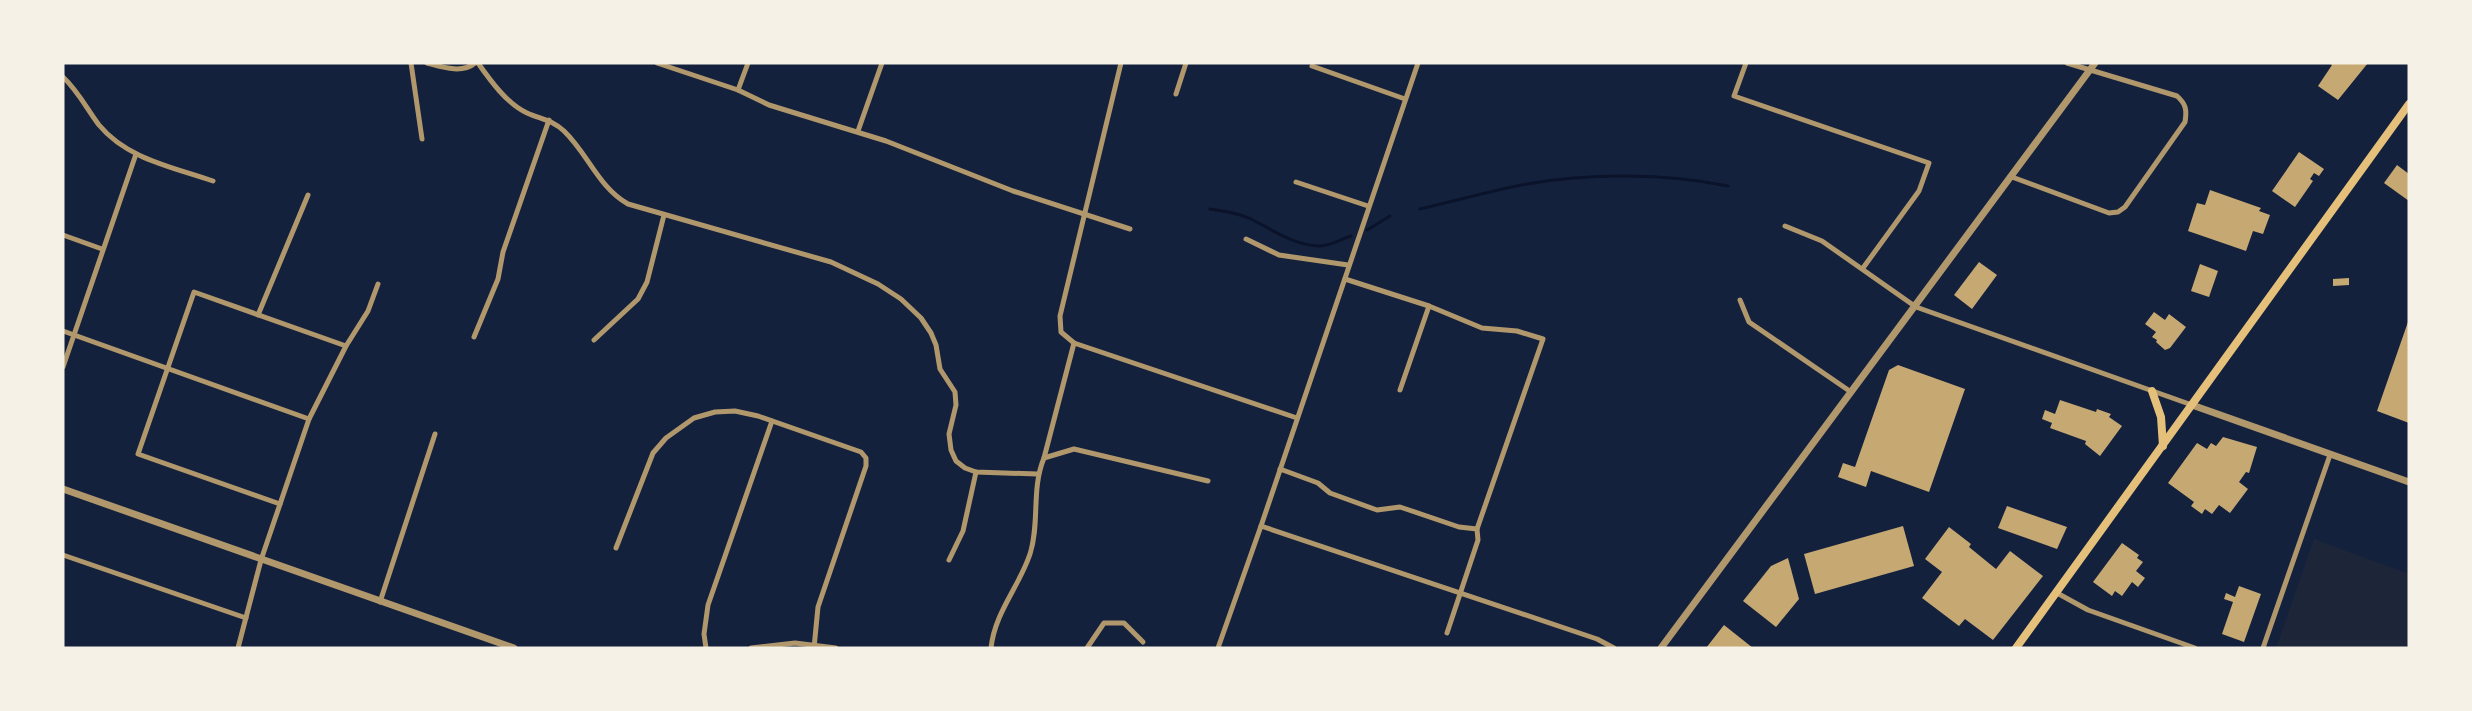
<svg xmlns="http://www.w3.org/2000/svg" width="2472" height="711" viewBox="0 0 2472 711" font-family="Commissioner,sans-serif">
	<rect width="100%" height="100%" fill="#14213d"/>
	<!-- green -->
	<polygon fill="#1d2539" points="2314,539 2409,574 2409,648 2276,648"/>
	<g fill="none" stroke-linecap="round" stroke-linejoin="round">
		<!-- stream -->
		<g stroke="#0b132b" stroke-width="3">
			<path d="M1210,209c14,2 28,4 41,10 22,11 44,27 69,27 11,0 21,-7 31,-10"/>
			<path d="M1420,209c36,-8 72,-19 107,-25 63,-11 138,-11 201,2"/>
			<polyline points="1367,230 1390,216"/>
		</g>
	</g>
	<!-- building -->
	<g fill="#c6a872">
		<polygon points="2329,63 2368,63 2338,100 2318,86 2332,65"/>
		<polygon points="2299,152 2324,169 2319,176 2314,173 2310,179 2313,181 2295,207 2272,191"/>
		<polygon points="2397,165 2409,174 2409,201 2384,183"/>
		<polygon points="2210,190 2261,208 2259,211 2270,215 2263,234 2253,231 2246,251 2188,231 2197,203 2205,205"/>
		<polygon points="1979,262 1997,275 1972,309 1954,295"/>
		<polygon points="2200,264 2218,271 2209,297 2191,291"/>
		<polygon points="2349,278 2349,285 2333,286 2333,279"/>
		<polygon points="2154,312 2165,320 2169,314 2186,327 2170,348 2165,350 2156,342 2157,340 2152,337 2156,332 2145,324"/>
		<polygon points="2409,319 2409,423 2377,411"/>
		<polygon points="1898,365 1965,389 1929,492 1871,471 1866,487 1838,477 1843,463 1855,467 1889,370"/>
		<polygon points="2060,400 2096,412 2097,409 2111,414 2109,417 2122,426 2100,456 2085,444 2086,441 2050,428 2052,423 2042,419 2045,410 2055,414"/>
		<polygon points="2223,437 2257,447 2249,473 2246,472 2239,482 2248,489 2230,513 2219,505 2212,514 2205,509 2202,514 2191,506 2194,502 2168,483 2197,443 2207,449 2211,443 2216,446"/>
		<polygon points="2007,506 2067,527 2057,549 1998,528"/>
		<polygon points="1903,526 1914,566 1815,594 1804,554"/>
		<polygon points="1949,527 1971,544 1969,547 1996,569 2010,551 2043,576 1993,640 1965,619 1959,626 1922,598 1942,572 1925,559"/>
		<polygon points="2122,543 2139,555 2137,558 2143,562 2136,571 2145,578 2138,587 2132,582 2122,596 2115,591 2112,596 2093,582"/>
		<polygon points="1788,558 1799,599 1776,627 1743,601 1771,566"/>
		<polygon points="2239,586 2261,594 2244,642 2222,634 2233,602 2224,599 2226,593 2235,597"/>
		<polygon points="1724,625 1753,648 1706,648"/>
	</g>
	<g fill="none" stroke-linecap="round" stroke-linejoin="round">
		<!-- minor -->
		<g stroke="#b1986c" stroke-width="5">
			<polyline points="411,63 422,139"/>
			<path d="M427,63c15,4 35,11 48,0"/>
			<path d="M478,63c12,17 29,41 49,50 13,6 26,7 37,18 24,23 35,57 64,73l203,58 47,22 23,15 20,19 10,15 5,12 4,24 15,23 1,13 -7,29 2,16 5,11 9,7 11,4 61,2"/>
			<polyline points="657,63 738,90 769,105 886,141 1013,191 1130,229"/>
			<polyline points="1121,63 1060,316 1061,332 1074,343 1297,418"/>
			<polyline points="1746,63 1734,96 1929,163 1919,191 1863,268"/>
			<polyline points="1312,66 1405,99"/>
			<path d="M63,77c15,14 24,32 36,48 28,34 74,42 114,56"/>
			<polyline points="738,90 748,63"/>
			<polyline points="1176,94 1186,63"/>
			<polyline points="858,131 882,63"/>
			<path d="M2012,177l97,36 9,-1 7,-5 60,-85c2,-12 1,-18 -8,-26l-110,-33"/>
			<polyline points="1296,182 1368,206"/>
			<polyline points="1785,226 1822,241 1916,307 2192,405"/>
			<polyline points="63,235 102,249"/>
			<polyline points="1246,239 1279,255 1348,265"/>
			<polyline points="1345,279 1429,306 1482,328 1517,331 1543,339 1477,529 1478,540 1447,633"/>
			<polyline points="1740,300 1749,322 1851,392"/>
			<polyline points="258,315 308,195"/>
			<polyline points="63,331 309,419"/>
			<polyline points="474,337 498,279 503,252 549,120"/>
			<polyline points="594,340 638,299 647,282 664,215"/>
			<polyline points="63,367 136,154"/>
			<polyline points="1400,390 1429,306"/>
			<polyline points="1044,458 1074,449 1208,481"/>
			<polyline points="1280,469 1318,483 1330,493 1377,510 1400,507 1459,527 1477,529"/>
			<polyline points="280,504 138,454 194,292 346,346"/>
			<polyline points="1261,526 1597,639 1614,648"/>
			<polyline points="616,548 653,453 666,438 694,418 715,412 735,411 758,416 861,452 866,458 866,466 818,607 814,648"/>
			<polyline points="63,555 246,618"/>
			<polyline points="949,560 963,531 976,472"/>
			<polyline points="2057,593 2088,610 2195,648"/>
			<polyline points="380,602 435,434"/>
			<polyline points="238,648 261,560 309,419 346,346 368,311 378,284"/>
			<polyline points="706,648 704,634 708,605 772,421"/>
			<polyline points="751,648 795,643 836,648"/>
			<path d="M991,648c4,-36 28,-61 39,-94 10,-31 1,-65 14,-96l30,-115"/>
			<polyline points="1087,648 1104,623 1124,623 1143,642"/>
			<polyline points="1218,648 1261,526 1418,63"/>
			<polyline points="2263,648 2330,455"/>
		</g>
		<!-- tertiary -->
		<g stroke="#b1986c" stroke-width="7">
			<polyline points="2192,405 2409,482"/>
			<polyline points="63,489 514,648"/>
			<polyline points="1661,648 2095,63"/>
		</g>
		<!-- primary -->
		<g stroke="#e5c07b" stroke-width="8">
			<polyline points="2152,391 2161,417 2163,446"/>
			<polyline points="2016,648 2409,104"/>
		</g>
	</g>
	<!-- border -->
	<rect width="2472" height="711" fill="none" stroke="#f6f1e7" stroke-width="129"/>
</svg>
